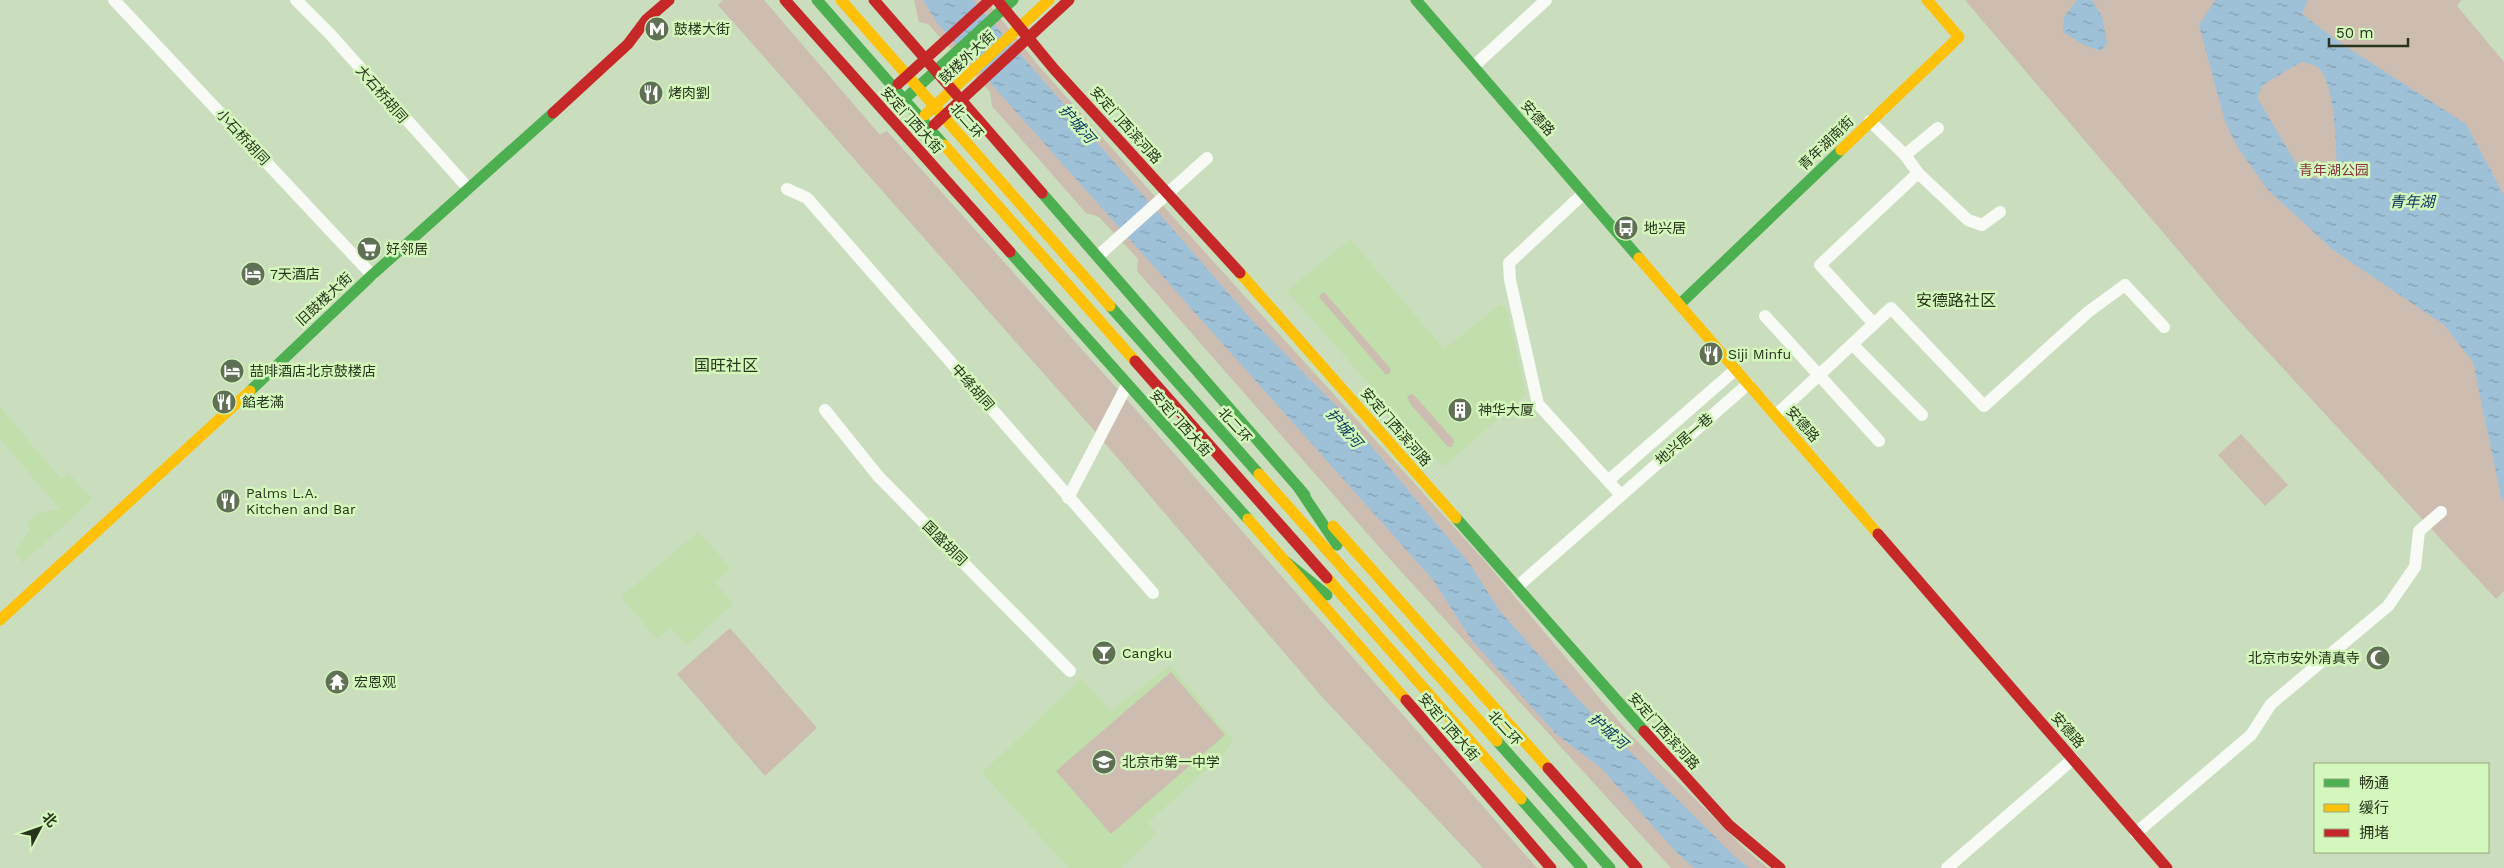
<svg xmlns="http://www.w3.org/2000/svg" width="2504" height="868" viewBox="0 0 2504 868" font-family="'Work Sans','Noto Sans SC',sans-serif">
	<defs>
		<pattern id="water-ripples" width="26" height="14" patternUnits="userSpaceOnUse" patternTransform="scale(1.25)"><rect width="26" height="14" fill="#9fc1d8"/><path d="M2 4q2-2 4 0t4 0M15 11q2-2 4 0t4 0" fill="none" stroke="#829eaf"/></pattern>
	</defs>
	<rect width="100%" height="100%" fill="#caddbd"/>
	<!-- built -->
	<g fill="#c1dfac">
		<polygon points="1350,239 1444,349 1501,304 1507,310 1526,394 1443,467 1287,291"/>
		<polygon points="0,407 61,479 69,473 92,499 23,563 15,551 31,529 27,523 38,513 60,509 0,439"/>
		<polygon points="698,532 731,568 715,582 733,604 687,645 670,628 657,639 621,597"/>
		<polygon points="1170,665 1233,740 1226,751 1148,823 1156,833 1121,868 1069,868 982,773 1081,679 1111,711"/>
	</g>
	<!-- green -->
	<g fill="#cdbdb0">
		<polygon points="723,0 764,0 880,135 887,131 1137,411 1537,868 1483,868 1323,698 1091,427 718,5"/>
		<polygon points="914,0 986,0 1038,65 1183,228 1484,560 1627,731 1745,849 1768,868 1671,868 1388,557 1137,271 1138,259 1099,217 1086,213 992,106 990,92 928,24 919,22"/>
		<polygon points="1965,0 2461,0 2457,6 2504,62 2504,591 2496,599 2230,311"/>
		<polygon points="1322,292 1325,293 1391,369 1390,373 1386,375 1319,297"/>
		<polygon points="1411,394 1414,395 1454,440 1452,447 1448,447 1411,405 1407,397"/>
		<polygon points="2241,434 2288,485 2265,506 2218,455"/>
		<polygon points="730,628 817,728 765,776 677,674"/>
		<polygon points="1171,672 1225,735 1111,834 1056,771"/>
	</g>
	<!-- water -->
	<g fill="url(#water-ripples)" fill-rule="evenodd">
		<polygon points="923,0 973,0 1251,319 1348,418 1470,564 1499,610 1575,696 1734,856 1749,868 1694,868 1676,852 1601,768 1556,734 1473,642 1433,580 937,23"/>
		<polygon points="2077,0 2092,0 2102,16 2107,43 2101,51 2084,45 2063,32 2064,17"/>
		<path d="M2215,0h93l-6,14 37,28 127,82 38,71v306l-3,-4 -28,-135 -29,-37 -111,-75 -66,-61 -29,-41 -13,-26 -26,-97zM2301,62c5,1 11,2 15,4 20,15 19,75 21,99 -10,14 -22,17 -36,7l-44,-75 6,-12z"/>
	</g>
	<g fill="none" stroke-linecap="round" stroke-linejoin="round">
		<!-- street -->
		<g stroke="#f7faf5" stroke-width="12">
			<polyline points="114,0 372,275"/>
			<polyline points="296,0 329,33 468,188"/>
			<polyline points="1474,66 1546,0"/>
			<polyline points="1870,121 1905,155"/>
			<polyline points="1918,173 1905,155 1938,128"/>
			<polyline points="787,189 807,198 1153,593"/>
			<polyline points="1583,194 1509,263 1510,280 1538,404 1620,494"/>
			<polyline points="1098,256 1207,158"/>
			<polyline points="1765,316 1879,441"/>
			<polyline points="1874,324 1820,265 1918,173 1968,220 1982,225 2000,212"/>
			<polyline points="1852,344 1922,415"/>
			<polyline points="825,410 878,476 1070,671"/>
			<polyline points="1776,415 1891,308 1984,406 2088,312 2125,285 2164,327"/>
			<polyline points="1609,480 1735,370"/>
			<polyline points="1068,498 1127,385"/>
			<polyline points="1517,587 1748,384"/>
			<polyline points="2136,833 2251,735 2271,704 2388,606 2415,567 2419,531 2441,512"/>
			<polyline points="1947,868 2073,759"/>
		</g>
		<!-- fast -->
		<g stroke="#4caf50" stroke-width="11">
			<polyline points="817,0 944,145"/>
			<polyline points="1416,0 1639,258"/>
			<polyline points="908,96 1013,0"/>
			<polyline points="1042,193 1305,495"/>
			<polyline points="1010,252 1248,519"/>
			<polyline points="1680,304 1841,150"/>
			<polyline points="1110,306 1259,474"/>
			<polyline points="250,391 372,275 553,113"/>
			<polyline points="1298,487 1337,545"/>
			<polyline points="1456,518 1644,731"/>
			<polyline points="1285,561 1327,595"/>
			<polyline points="1497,741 1610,868"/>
			<polyline points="1521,799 1582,868"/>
		</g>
		<!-- slow -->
		<g stroke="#ffc107" stroke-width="11">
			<polyline points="841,0 1110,306"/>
			<polyline points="925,115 1049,0"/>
			<polyline points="944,145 1135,361"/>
			<polyline points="1841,150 1959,37 1927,0"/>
			<polyline points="1639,258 1878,534"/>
			<polyline points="1240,273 1456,518"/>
			<polyline points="1259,474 1497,741"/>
			<polyline points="1248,519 1406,700"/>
			<polyline points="1333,526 1548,768"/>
			<polyline points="1327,578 1521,799"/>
			<polyline points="0,620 250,391"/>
		</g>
		<!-- jam -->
		<g stroke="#c62828" stroke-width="11">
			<polyline points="785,0 1010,252"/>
			<polyline points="874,0 1042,193"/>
			<polyline points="997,0 1054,69 1240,273"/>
			<polyline points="898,84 990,0"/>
			<polyline points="553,113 628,44 646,20 669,0"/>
			<polyline points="934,125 1069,0"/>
			<polyline points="1135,361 1327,578"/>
			<polyline points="1878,534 2167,868"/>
			<polyline points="1406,700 1551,868"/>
			<polyline points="1644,731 1729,825 1780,868"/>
			<polyline points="1548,768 1637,868"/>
		</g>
	</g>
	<!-- icons -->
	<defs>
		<symbol id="metro-disc" viewBox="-11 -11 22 22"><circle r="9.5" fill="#607055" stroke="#d4f8bc"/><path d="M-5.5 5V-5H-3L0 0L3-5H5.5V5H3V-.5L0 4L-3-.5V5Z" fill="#fff"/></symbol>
		<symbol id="restaurant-disc" viewBox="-11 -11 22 22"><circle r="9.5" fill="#607055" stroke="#d4f8bc"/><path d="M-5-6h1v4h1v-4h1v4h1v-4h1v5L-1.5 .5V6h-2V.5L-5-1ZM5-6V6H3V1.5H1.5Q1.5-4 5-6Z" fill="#fff"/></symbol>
		<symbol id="bus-disc" viewBox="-11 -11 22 22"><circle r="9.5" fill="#607055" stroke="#d4f8bc"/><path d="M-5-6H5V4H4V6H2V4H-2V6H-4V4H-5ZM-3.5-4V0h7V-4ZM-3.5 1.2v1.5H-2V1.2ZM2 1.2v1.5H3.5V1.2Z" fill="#fff"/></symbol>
		<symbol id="supermarket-disc" viewBox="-11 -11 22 22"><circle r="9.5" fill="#607055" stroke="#d4f8bc"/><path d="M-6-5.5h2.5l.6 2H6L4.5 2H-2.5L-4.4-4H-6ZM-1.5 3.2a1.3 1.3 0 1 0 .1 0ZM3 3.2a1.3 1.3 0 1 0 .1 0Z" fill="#fff"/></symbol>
		<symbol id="hotel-disc" viewBox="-11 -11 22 22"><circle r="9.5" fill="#607055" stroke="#d4f8bc"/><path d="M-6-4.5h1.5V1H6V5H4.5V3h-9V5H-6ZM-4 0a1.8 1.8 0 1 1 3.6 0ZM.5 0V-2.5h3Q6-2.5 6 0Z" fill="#fff"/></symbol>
		<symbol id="building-disc" viewBox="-11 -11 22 22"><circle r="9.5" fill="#607055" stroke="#d4f8bc"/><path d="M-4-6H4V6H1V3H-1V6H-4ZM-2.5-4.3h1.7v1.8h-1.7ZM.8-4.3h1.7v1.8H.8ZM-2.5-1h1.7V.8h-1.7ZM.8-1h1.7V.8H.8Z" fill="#fff"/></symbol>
		<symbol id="bar-disc" viewBox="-11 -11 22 22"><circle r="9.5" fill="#607055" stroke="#d4f8bc"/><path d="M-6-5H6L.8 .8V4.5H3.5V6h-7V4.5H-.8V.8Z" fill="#fff"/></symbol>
		<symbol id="mosque-disc" viewBox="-11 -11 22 22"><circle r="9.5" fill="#607055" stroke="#d4f8bc"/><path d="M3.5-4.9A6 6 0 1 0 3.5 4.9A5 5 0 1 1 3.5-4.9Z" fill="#fff"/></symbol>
		<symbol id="temple-disc" viewBox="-11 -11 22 22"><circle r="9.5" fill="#607055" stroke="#d4f8bc"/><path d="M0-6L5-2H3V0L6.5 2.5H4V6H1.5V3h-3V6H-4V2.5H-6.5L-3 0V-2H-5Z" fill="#fff"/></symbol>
		<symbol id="school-disc" viewBox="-11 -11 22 22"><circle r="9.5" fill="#607055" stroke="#d4f8bc"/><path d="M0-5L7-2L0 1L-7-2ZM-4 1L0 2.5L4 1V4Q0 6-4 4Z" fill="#fff"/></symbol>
	</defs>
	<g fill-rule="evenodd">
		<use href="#metro-disc" x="643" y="15" width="28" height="28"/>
		<use href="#restaurant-disc" x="637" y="79" width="28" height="28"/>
		<use href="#bus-disc" x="1612" y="214" width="28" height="28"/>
		<use href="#supermarket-disc" x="355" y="235" width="28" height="28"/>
		<use href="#hotel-disc" x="239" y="260" width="28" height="28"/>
		<use href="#restaurant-disc" x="1697" y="340" width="28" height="28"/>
		<use href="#hotel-disc" x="218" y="357" width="28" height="28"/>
		<use href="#restaurant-disc" x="210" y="388" width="28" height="28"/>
		<use href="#building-disc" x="1446" y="396" width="28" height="28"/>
		<use href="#restaurant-disc" x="214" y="487" width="28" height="28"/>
		<use href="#bar-disc" x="1090" y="639" width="28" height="28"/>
		<use href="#mosque-disc" x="2364" y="644" width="28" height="28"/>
		<use href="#temple-disc" x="323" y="668" width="28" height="28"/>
		<use href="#school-disc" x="1090" y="748" width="28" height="28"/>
	</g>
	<g text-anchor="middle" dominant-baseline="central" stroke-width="5" stroke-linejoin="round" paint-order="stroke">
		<!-- poi labels -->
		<g font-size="14" fill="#27351d" stroke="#d4f8bc" text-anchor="start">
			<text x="674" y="29">鼓楼大街</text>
			<text x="668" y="93">烤肉劉</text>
			<text x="1644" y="228">地兴居</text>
			<text x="386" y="249">好邻居</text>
			<text x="270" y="274">7天酒店</text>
			<text x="1728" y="354">Siji Minfu</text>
			<text x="250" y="371">喆啡酒店北京鼓楼店</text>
			<text x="242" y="402">餡老滿</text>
			<text x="1478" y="410">神华大厦</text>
			<text x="246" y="493">Palms L.A.<tspan x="246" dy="16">Kitchen and Bar</tspan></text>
			<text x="1122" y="653">Cangku</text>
			<text x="2360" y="658" text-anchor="end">北京市安外清真寺</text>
			<text x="354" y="682">宏恩观</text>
			<text x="1122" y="762">北京市第一中学</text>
		</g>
		<!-- street labels -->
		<g font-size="14" fill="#27351d" stroke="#d4f8bc">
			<text transform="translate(967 57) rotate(-43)">鼓楼外大街</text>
			<text transform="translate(382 94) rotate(49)">大石桥胡同</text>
			<text transform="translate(1538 118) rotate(48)">安德路</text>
			<text transform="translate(912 120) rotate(48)">安定门西大街</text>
			<text transform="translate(967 121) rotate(49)">北二环</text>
			<text transform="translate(1126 125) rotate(48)">安定门西滨河路</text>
			<text transform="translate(243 137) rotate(47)">小石桥胡同</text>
			<text transform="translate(1826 143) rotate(-44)">青年湖南街</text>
			<text transform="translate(324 299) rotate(-43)">旧鼓楼大街</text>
			<text transform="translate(973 387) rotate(49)">中绦胡同</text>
			<text transform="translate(1181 423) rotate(48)">安定门西大街</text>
			<text transform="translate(1803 424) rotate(49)">安德路</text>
			<text transform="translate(1235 425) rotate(48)">北二环</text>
			<text transform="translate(1396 427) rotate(49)">安定门西滨河路</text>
			<text transform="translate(1684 439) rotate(-41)">地兴居一巷</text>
			<text transform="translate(945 543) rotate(45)">国盛胡同</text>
			<text transform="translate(1449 727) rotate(49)">安定门西大街</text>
			<text transform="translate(1505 728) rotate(48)">北二环</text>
			<text transform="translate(2068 730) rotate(49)">安德路</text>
			<text transform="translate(1664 731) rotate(48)">安定门西滨河路</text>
		</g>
		<!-- park labels -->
		<g font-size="14" fill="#863542" stroke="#d4f8bc">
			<text x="2334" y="170">青年湖公园</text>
		</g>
		<!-- water labels -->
		<g font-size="15" font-style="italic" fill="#08345f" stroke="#d4f8bc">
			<text transform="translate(1077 124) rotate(49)">护城河</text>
			<text x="2412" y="202">青年湖</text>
			<text transform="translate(1344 428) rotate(49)">护城河</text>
			<text transform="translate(1608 731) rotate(41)">护城河</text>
		</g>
		<!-- quarter labels -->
		<g font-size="16" fill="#27351d" stroke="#d4f8bc">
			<text x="1956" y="300">安德路社区</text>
			<text x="726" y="365">国旺社区</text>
		</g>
	</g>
	<!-- legend -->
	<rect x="2314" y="763" width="175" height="90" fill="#d4f8bc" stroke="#8faa7c"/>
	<rect x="2324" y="779" width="25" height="8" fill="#4caf50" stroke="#8faa7c"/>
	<text x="2359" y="788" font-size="15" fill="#27351d">畅通</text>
	<rect x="2324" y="804" width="25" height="8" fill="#ffc107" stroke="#8faa7c"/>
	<text x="2359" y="813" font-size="15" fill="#27351d">缓行</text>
	<rect x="2324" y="829" width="25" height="8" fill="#c62828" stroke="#8faa7c"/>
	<text x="2359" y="838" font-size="15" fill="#27351d">拥堵</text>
	<!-- north arrow -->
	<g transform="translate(40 828) rotate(49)" stroke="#d4f8bc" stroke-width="4" paint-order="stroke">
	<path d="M0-4L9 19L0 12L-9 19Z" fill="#27351d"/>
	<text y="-8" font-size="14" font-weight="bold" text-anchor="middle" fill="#27351d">北</text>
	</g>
	<!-- scale -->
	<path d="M2329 38v8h79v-8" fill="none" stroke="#27351d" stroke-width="2.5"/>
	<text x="2336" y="38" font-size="15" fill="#27351d" stroke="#d4f8bc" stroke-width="4" paint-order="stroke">50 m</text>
</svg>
